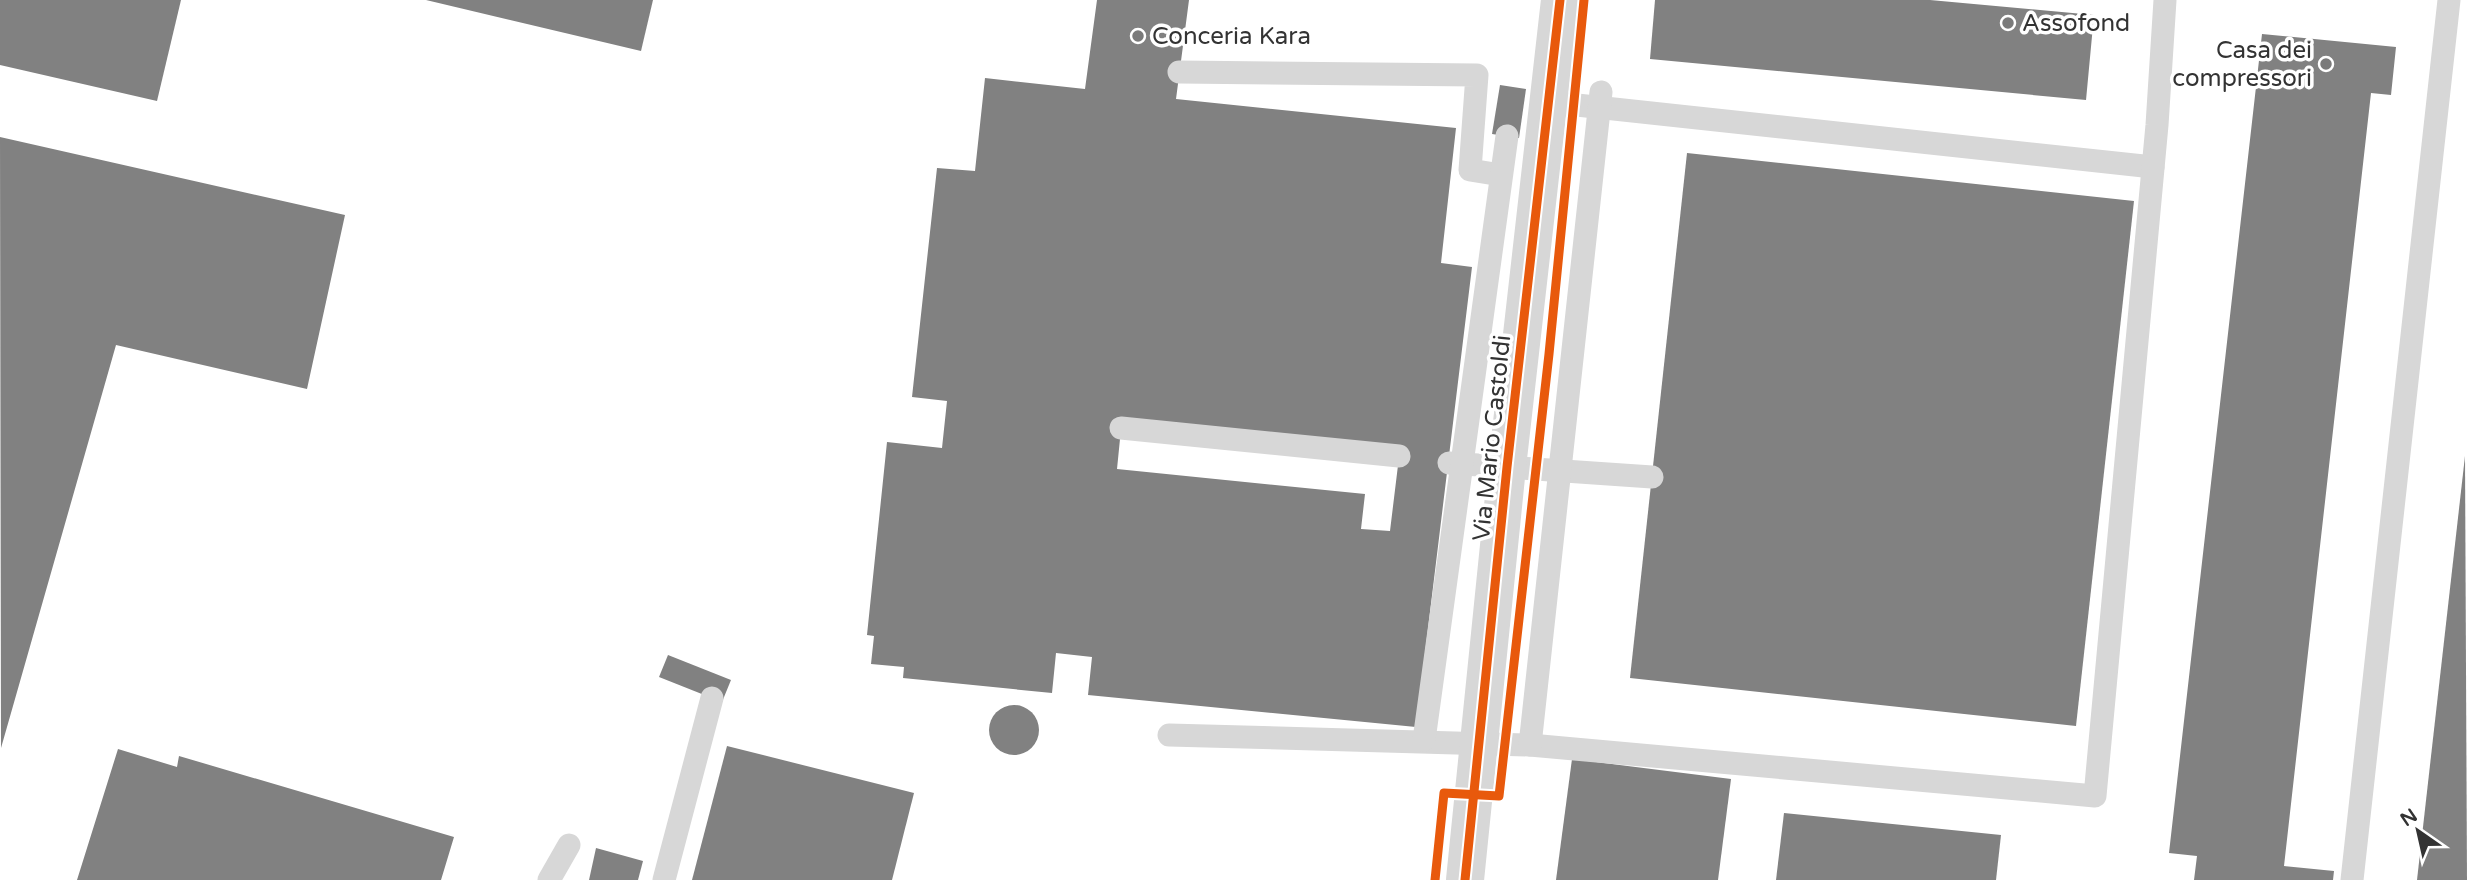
<svg xmlns="http://www.w3.org/2000/svg" width="2467" height="880" viewBox="0 0 2467 880" font-family="'Varela Round',sans-serif">
	<rect width="100%" height="100%" fill="#fff"/>
	<!-- building -->
	<g fill="#818181" fill-rule="evenodd">
		<polygon points="0,0 181,0 157,101 0,65"/>
		<polygon points="426,0 653,0 641,51"/>
		<path d="M1097,0h92l-13,99 280,29 -15,135 31,4 -56,460 -328,-32 4,-38 -36,-4 -4,40 -149,-15 1,-11 -33,-3 3,-28 -7,-1 20,-193 55,6 5,-47 -35,-4 25,-229 38,3 10,-93 100,11zM1122,419l278,30 -10,82 -29,-2 4,-35 -248,-25z"/>
		<polygon points="1655,0 1930,0 2094,15 2086,100 1650,59"/>
		<polygon points="2262,34 2396,47 2391,95 2371,93 2284,866 2334,871 2333,880 2194,880 2197,856 2169,853"/>
		<polygon points="1500,85 1526,89 1519,138 1492,134"/>
		<polygon points="0,137 345,215 307,389 116,345 1,748"/>
		<polygon points="1687,153 2134,201 2076,726 1630,678"/>
		<polygon points="2465,456 2467,880 2417,880"/>
		<polygon points="668,655 731,680 722,702 659,677"/>
		<circle cx="1014" cy="730" r="25"/>
		<polygon points="727,746 914,793 892,880 692,880"/>
		<polygon points="118,749 177,767 179,756 454,837 441,880 77,880"/>
		<polygon points="1572,759 1731,779 1718,880 1556,880"/>
		<polygon points="1784,813 2001,835 1996,880 1776,880"/>
		<polygon points="596,848 643,861 638,880 589,880"/>
	</g>
	<g fill="none" stroke-linecap="round" stroke-linejoin="round">
		<!-- lane -->
		<g stroke="#d7d7d7" stroke-width="23">
			<polyline points="1179,72 1477,75 1470,170 1501,175"/>
			<polyline points="1549,102 2153,167"/>
			<polyline points="1121,428 1399,456"/>
			<polyline points="1449,463 1652,477"/>
			<polyline points="1169,735 1530,745 2095,796 2157,125 2165,0"/>
			<polyline points="1424,740 1507,136"/>
			<polyline points="1530,745 1601,92"/>
			<polyline points="549,880 569,845"/>
			<polyline points="664,880 712,698"/>
			<polyline points="2352,880 2449,0"/>
		</g>
		<!-- street -->
		<polyline stroke="#d7d7d7" stroke-width="38" points="1465,880 1507,467 1560,0"/>
		<defs>
			<g id="cycleway">
				<polyline points="1435,880 1444,793 1499,796 1549,354 1584,0"/>
				<polyline points="1465,880 1507,467 1560,0"/>
			</g>
		</defs>
		<!-- cycleway casing -->
		<use href="#cycleway" stroke="#fff" stroke-width="13"/>
		<!-- cycleway -->
		<use href="#cycleway" stroke="#e8590c" stroke-width="9"/>
	</g>
	<!-- markers -->
	<g fill="#7a7a7a" stroke="#fff" stroke-width="2.5">
		<circle cx="2008" cy="23" r="7"/>
		<circle cx="1138" cy="36" r="7"/>
		<circle cx="2326" cy="64" r="7"/>
	</g>
	<g text-anchor="middle" dominant-baseline="central" stroke-width="7" stroke-linejoin="round" paint-order="stroke">
		<!-- poi labels -->
		<g font-size="24" fill="#333" stroke="#fff" text-anchor="start">
			<text x="2022" y="23">Assofond</text>
			<text x="1152" y="36">Conceria Kara</text>
			<text x="2312" y="50" text-anchor="end">Casa dei<tspan x="2312" dy="28">compressori</tspan></text>
		</g>
		<!-- street labels -->
		<g font-size="24" fill="#333" stroke="#fff">
			<text transform="translate(1492 438) rotate(-84)">Via Mario Castoldi</text>
		</g>
	</g>
	<!-- north arrow -->
	<g transform="translate(2418 831) rotate(326)" stroke="#ffffff" stroke-width="5" paint-order="stroke">
	<path d="M0-5L12 26L0 18L-12 26Z" fill="#333333"/>
	<text y="-10" font-size="19" font-weight="bold" text-anchor="middle" fill="#333333">N</text>
	</g>
</svg>
